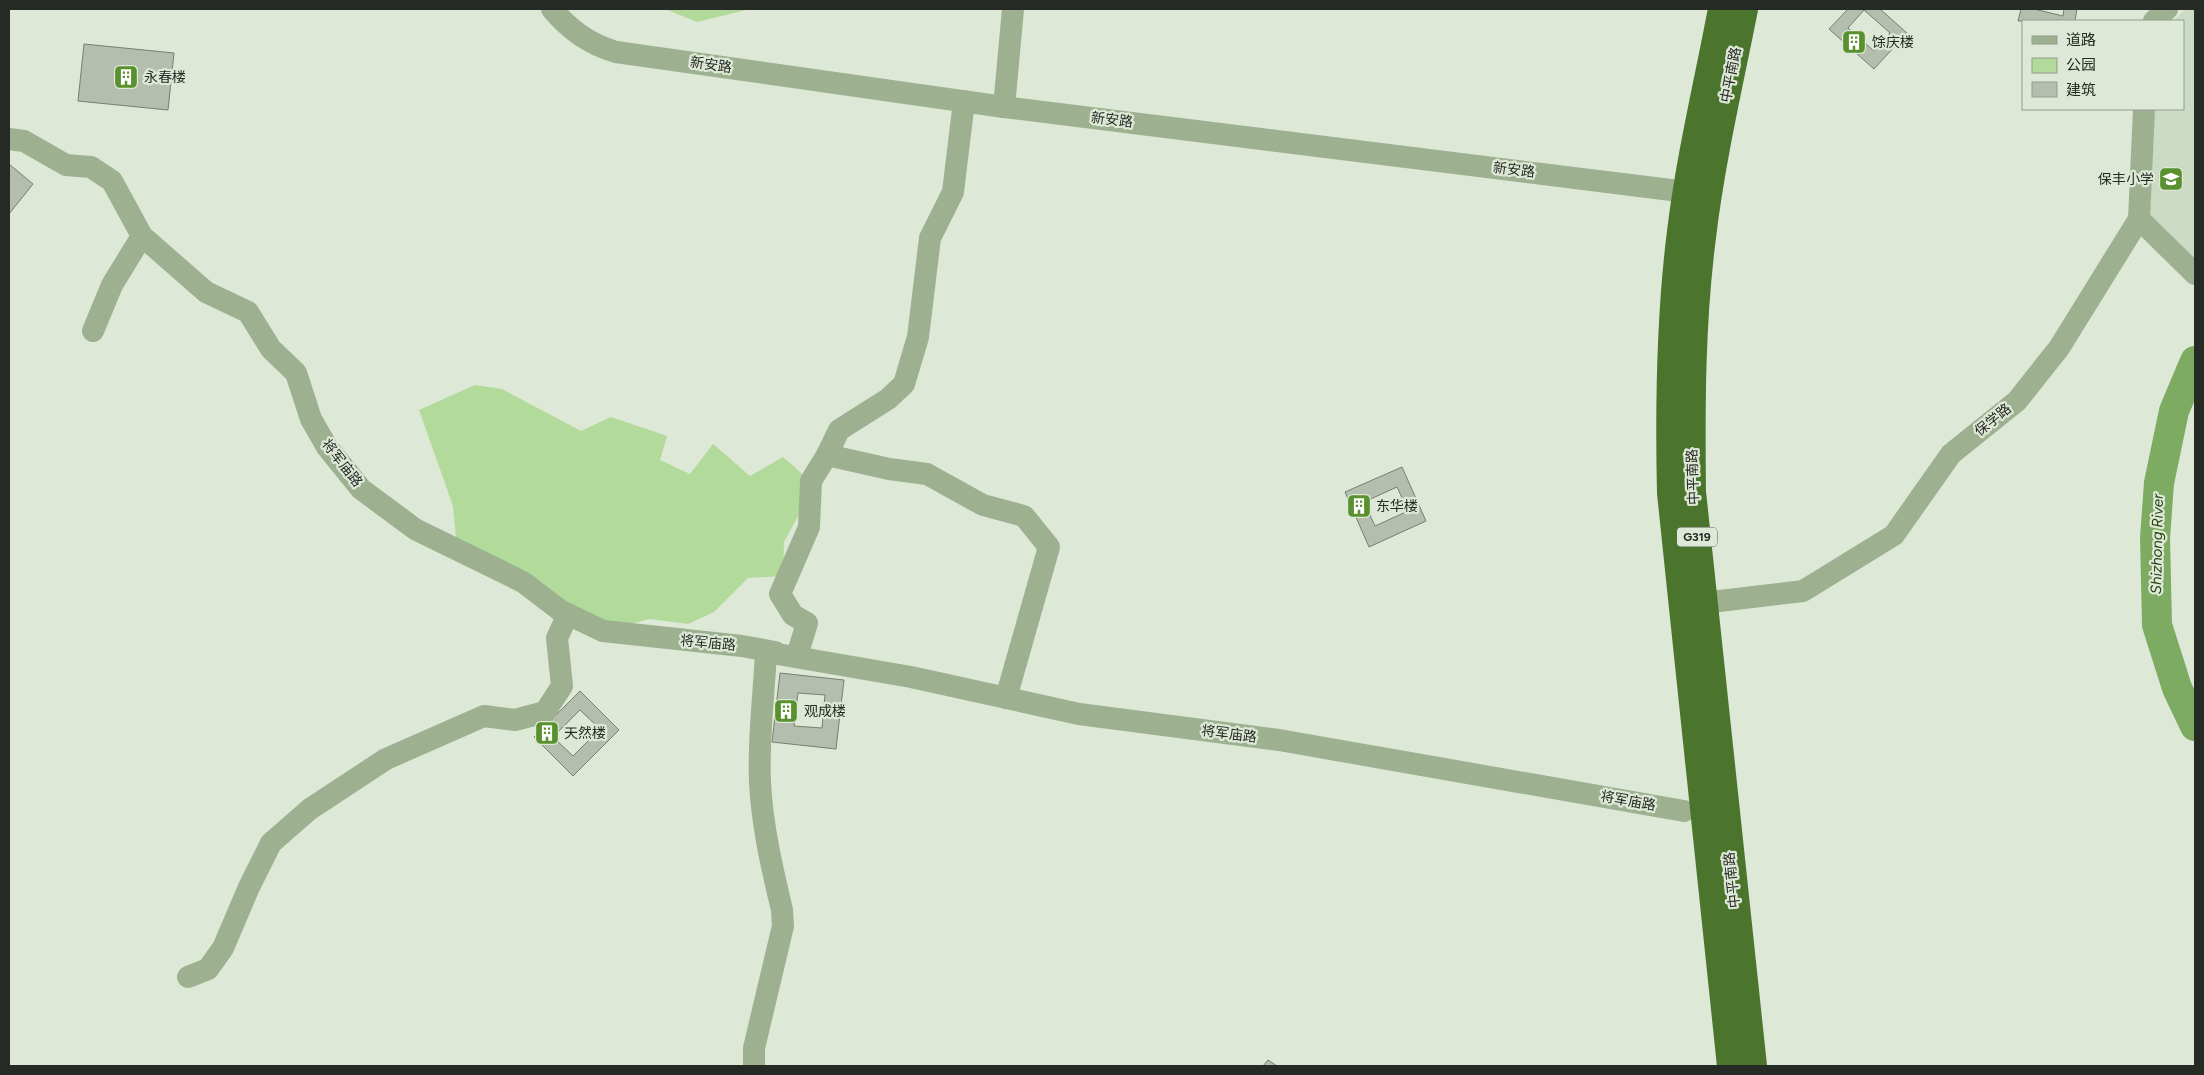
<svg xmlns="http://www.w3.org/2000/svg" width="2204" height="1075" viewBox="0 0 2204 1075" font-family="Figtree,'Noto Sans SC',sans-serif">
	<rect width="100%" height="100%" fill="#dde8d7"/>
	<!-- built -->
	<polygon fill="#ccdbc4" points="2186,9 2195,9 2195,275 2150,231 2144,109 2183,109 2183,21 2173,21"/>
	<!-- green -->
	<g fill="#b2da9a">
		<polygon points="665,9 750,9 697,22"/>
		<polygon points="475,385 502,389 581,431 611,417 667,436 660,460 690,474 713,444 750,476 783,457 815,485 784,542 783,576 748,578 714,612 688,624 650,619 603,631 457,549 453,506 419,410"/>
	</g>
	<g fill="none" stroke-linecap="round" stroke-linejoin="round">
		<!-- river -->
		<polyline stroke="#7eab62" stroke-width="30" points="2195,361 2174,411 2159,483 2155,538 2157,625 2177,688 2195,726"/>
	</g>
	<!-- building -->
	<g fill="#b4beae" stroke="#767f71" fill-rule="evenodd">
		<path d="M1848,9h32l27,24 -33,36 -45,-40zM1864,10l26,23 -16,18 -26,-23z"/>
		<polygon points="2021,9 2034,9 2063,16 2064,9 2077,9 2075,21 2018,21"/>
		<polygon points="84,44 174,53 168,110 78,101"/>
		<polygon points="9,164 33,184 9,214"/>
		<path d="M1402,467l24,54 -57,26 -24,-55zM1397,487l11,24 -33,15 -11,-24z"/>
		<path d="M780,673l64,7 -8,69 -64,-7zM798,693l27,2 -3,33 -28,-2z"/>
		<path d="M580,691l39,39 -46,46 -39,-39zM580,710l20,19 -27,27 -20,-19z"/>
		<polygon points="1268,1060 1277,1066 1263,1066"/>
	</g>
	<g fill="none" stroke-linecap="round" stroke-linejoin="round">
		<!-- minor -->
		<g stroke="#9db191" stroke-width="22">
			<path d="M552,9c18,21 37,35 64,43l388,55 683,85"/>
			<polyline points="2154,21 2167,9"/>
			<polyline points="1004,107 1013,9"/>
			<polyline points="9,139 24,141 66,165 91,167 112,181 142,236 206,292 248,312 271,349 296,373 311,419 327,447 361,489 415,529 523,582 561,611 603,631 742,646 775,652"/>
			<polyline points="2139,219 2195,274"/>
			<polyline points="93,331 112,285 142,236"/>
			<polyline points="827,455 839,430 888,399 904,384 918,337 930,238 953,192 964,101"/>
			<polyline points="1703,603 1803,591 1894,535 1951,454 2017,401 2059,348 2139,219 2144,109"/>
			<polyline points="797,656 807,623 793,615 780,594 809,527 811,481 827,455 889,469 927,474 983,505 1024,516 1049,547 1006,698"/>
			<polyline points="188,977 208,969 223,948 249,887 271,843 310,809 386,759 484,716 515,720 545,712 562,686 557,638 568,614"/>
			<path d="M754,1066v-18l29,-122 -1,-16c-10,-42 -20,-85 -22,-128 -2,-44 4,-87 6,-130l145,25 168,37 200,26 405,71"/>
		</g>
		<!-- highway -->
		<g stroke="#4b752d" stroke-width="28">
			<path d="M1722,9c-14,74 -32,148 -41,223 -11,86 -12,174 -10,261l60,573"/>
			<path d="M1744,9c-15,76 -33,152 -42,228 -11,85 -11,170 -10,255l61,574"/>
		</g>
	</g>
	<!-- icons -->
	<defs>
		<symbol id="building-square" viewBox="-11 -11 22 22"><rect x="-9" y="-9" width="18" height="18" rx="4" fill="#59912e" stroke="#dde8d7"/><path d="M-4-6H4V6H1V3H-1V6H-4ZM-2.5-4.3h1.7v1.8h-1.7ZM.8-4.3h1.7v1.8H.8ZM-2.5-1h1.7V.8h-1.7ZM.8-1h1.7V.8H.8Z" fill="#fff"/></symbol>
		<symbol id="school-square" viewBox="-11 -11 22 22"><rect x="-9" y="-9" width="18" height="18" rx="4" fill="#59912e" stroke="#dde8d7"/><path d="M0-5L7-2L0 1L-7-2ZM-4 1L0 2.5L4 1V4Q0 6-4 4Z" fill="#fff"/></symbol>
	</defs>
	<g fill-rule="evenodd">
		<use href="#building-square" x="1840" y="28" width="28" height="28"/>
		<use href="#building-square" x="112" y="63" width="28" height="28"/>
		<use href="#school-square" x="2157" y="165" width="28" height="28"/>
		<use href="#building-square" x="1345" y="492" width="28" height="28"/>
		<use href="#building-square" x="772" y="697" width="28" height="28"/>
		<use href="#building-square" x="533" y="719" width="28" height="28"/>
	</g>
	<g text-anchor="middle" dominant-baseline="central" stroke-width="4.5" stroke-linejoin="round" paint-order="stroke">
		<!-- shield labels -->
		<rect fill="#dde8d7" stroke="#5d635a" stroke-width="1" x="1677" y="527.5" width="40" height="19" rx="4"/>
		<g font-size="12" font-weight="bold" fill="#262a24">
			<text x="1697" y="537">G319</text>
		</g>
		<!-- poi labels -->
		<g font-size="14" fill="#262a24" stroke="#dde8d7" text-anchor="start">
			<text x="1872" y="42">馀庆楼</text>
			<text x="144" y="77">永春楼</text>
			<text x="2154" y="179" text-anchor="end">保丰小学</text>
			<text x="1376" y="506">东华楼</text>
			<text x="804" y="711">观成楼</text>
			<text x="564" y="733">天然楼</text>
		</g>
		<!-- street labels -->
		<g font-size="14" fill="#262a24" stroke="#dde8d7">
			<text transform="translate(711 65) rotate(8)">新安路</text>
			<text transform="translate(1731 75) rotate(-79)">中平南路</text>
			<text transform="translate(1112 120) rotate(7)">新安路</text>
			<text transform="translate(1514 170) rotate(7)">新安路</text>
			<text transform="translate(1993 420) rotate(-39)">保学路</text>
			<text transform="translate(342 463) rotate(52)">将军庙路</text>
			<text transform="translate(1693 477) rotate(-92)">中平南路</text>
			<text transform="translate(708 643) rotate(5)">将军庙路</text>
			<text transform="translate(1229 734) rotate(7)">将军庙路</text>
			<text transform="translate(1628 801) rotate(10)">将军庙路</text>
			<text transform="translate(1732 880) rotate(-96)">中平南路</text>
		</g>
		<!-- water labels -->
		<g font-size="15" font-style="italic" fill="#24410c" stroke="#dde8d7">
			<text transform="translate(2157 544) rotate(-89)">Shizhong River</text>
		</g>
	</g>
	<!-- border -->
	<rect width="2204" height="1075" fill="none" stroke="#262a24" stroke-width="20"/>
	<!-- legend -->
	<rect x="2022" y="20" width="162" height="90" fill="#dde8d7" stroke="#949c8f"/>
	<rect x="2032" y="36" width="25" height="8" fill="#9db191" stroke="#949c8f"/>
	<text x="2066" y="45" font-size="15" fill="#262a24">道路</text>
	<rect x="2032" y="58" width="25" height="15" fill="#b2da9a" stroke="#949c8f"/>
	<text x="2066" y="70" font-size="15" fill="#262a24">公园</text>
	<rect x="2032" y="82" width="25" height="15" fill="#b4beae" stroke="#949c8f"/>
	<text x="2066" y="95" font-size="15" fill="#262a24">建筑</text>
</svg>
